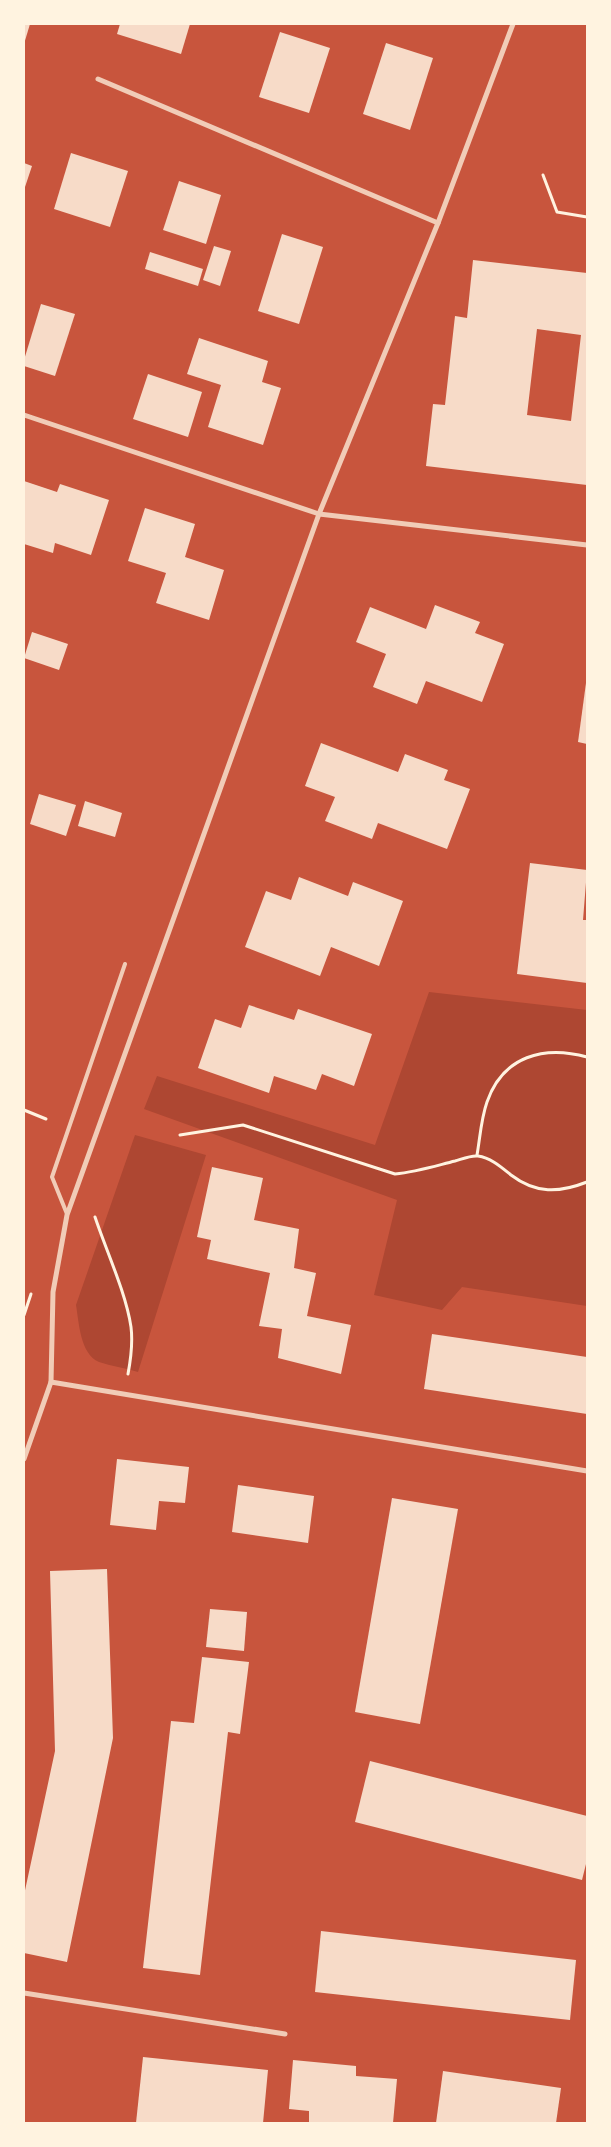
<svg xmlns="http://www.w3.org/2000/svg" width="611" height="2147" viewBox="0 0 611 2147" font-family="Karla,sans-serif">
	<rect width="100%" height="100%" fill="#c8553d"/>
	<!-- green -->
	<g fill="#ae4732">
		<polygon points="429,992 587,1010 587,1306 462,1287 442,1310 374,1295 397,1200 144,1109 157,1076 375,1145"/>
		<path d="M135,1135l71,20 -68,217c-13,-4 -27,-6 -39,-10 -19,-8 -20,-40 -23,-57z"/>
	</g>
	<!-- building -->
	<g fill="#f7dbc8" fill-rule="evenodd">
		<polygon points="24,24 30,24 24,44"/>
		<polygon points="120,24 190,24 181,54 117,34"/>
		<polygon points="280,32 330,48 309,113 259,97"/>
		<polygon points="386,43 433,58 410,130 363,114"/>
		<polygon points="71,153 128,171 110,227 54,209"/>
		<polygon points="24,163 32,166 24,190"/>
		<polygon points="179,181 221,195 206,244 163,230"/>
		<polygon points="282,234 323,247 299,324 258,311"/>
		<polygon points="214,246 231,251 220,286 203,280"/>
		<polygon points="150,252 203,269 198,286 145,269"/>
		<path d="M473,260l114,13v212l-161,-19 7,-62 12,1 10,-89 12,2zM537,329l44,6 -10,86 -44,-6z"/>
		<polygon points="41,304 75,314 55,376 24,366 24,360"/>
		<polygon points="199,338 268,361 262,382 281,388 263,445 208,427 221,385 187,374"/>
		<polygon points="148,374 202,392 188,437 133,419"/>
		<polygon points="24,481 57,492 60,484 109,500 91,555 55,543 53,553 24,544"/>
		<polygon points="145,508 195,524 185,557 224,570 209,620 156,603 166,573 128,561"/>
		<polygon points="435,605 480,622 475,633 504,644 482,702 426,681 417,704 373,687 386,654 356,642 370,607 426,629"/>
		<polygon points="32,632 68,644 59,670 24,658"/>
		<polygon points="586,683 587,683 587,744 578,742"/>
		<polygon points="321,743 398,772 405,754 448,770 444,780 470,789 447,849 378,823 372,839 325,821 335,797 305,786"/>
		<polygon points="39,794 76,805 66,836 30,824"/>
		<polygon points="85,801 122,813 115,837 78,826"/>
		<polygon points="530,863 587,870 583,920 587,920 587,983 517,974"/>
		<polygon points="299,877 348,896 353,882 403,901 379,966 331,947 320,976 245,947 266,891 291,900"/>
		<polygon points="249,1005 294,1020 298,1009 372,1034 354,1086 322,1074 316,1090 274,1076 269,1093 198,1068 215,1019 241,1028"/>
		<polygon points="212,1167 263,1178 254,1220 299,1229 294,1268 316,1273 307,1316 351,1325 341,1374 278,1358 282,1329 259,1326 270,1273 207,1259 211,1240 197,1237"/>
		<polygon points="432,1334 587,1357 587,1414 424,1389"/>
		<polygon points="117,1459 189,1467 185,1503 159,1501 156,1530 110,1525"/>
		<polygon points="238,1485 314,1496 308,1543 232,1532"/>
		<polygon points="392,1498 458,1509 420,1724 355,1712"/>
		<polygon points="107,1569 113,1738 67,1962 24,1953 24,1895 55,1751 50,1571"/>
		<polygon points="210,1609 247,1612 244,1651 206,1647"/>
		<polygon points="202,1657 249,1662 240,1734 228,1732 200,1975 143,1968 171,1721 194,1723"/>
		<polygon points="370,1761 587,1816 587,1860 582,1880 355,1822"/>
		<polygon points="321,1931 576,1960 570,2020 315,1992"/>
		<polygon points="143,2057 268,2070 263,2123 136,2123"/>
		<polygon points="293,2060 356,2066 356,2076 397,2079 393,2123 309,2123 309,2111 289,2109"/>
		<polygon points="443,2071 561,2088 556,2123 436,2123"/>
	</g>
	<g fill="none" stroke-linecap="round" stroke-linejoin="round">
		<!-- path -->
		<g stroke="#fff3e0" stroke-width="3">
			<polyline points="543,175 557,212 587,217"/>
			<polyline points="24,1110 46,1119"/>
			<path d="M180,1135l63,-10 152,49c21,-2 40,-8 60,-13 7,-2 16,-6 23,-5 13,2 23,11 33,19 25,19 48,18 76,7"/>
			<path d="M477,1155c3,-17 4,-36 10,-53 16,-46 57,-57 100,-45"/>
			<path d="M95,1217c11,33 31,76 36,110 2,16 0,31 -3,47"/>
			<polyline points="24,1315 31,1294"/>
		</g>
		<!-- service -->
		<polyline stroke="#f1ccb7" stroke-width="4" points="67,1214 52,1177 125,964"/>
		<!-- minor -->
		<g stroke="#f1ccb7" stroke-width="5">
			<polyline points="98,79 438,223"/>
			<polyline points="24,415 319,514 587,545"/>
			<polyline points="51,1382 587,1471"/>
			<polyline points="24,1459 51,1382 53,1292 67,1215 319,514 438,223 513,24"/>
			<polyline points="24,1993 285,2034"/>
		</g>
	</g>
	<!-- border -->
	<rect width="611" height="2147" fill="none" stroke="#fff3e0" stroke-width="50"/>
</svg>
